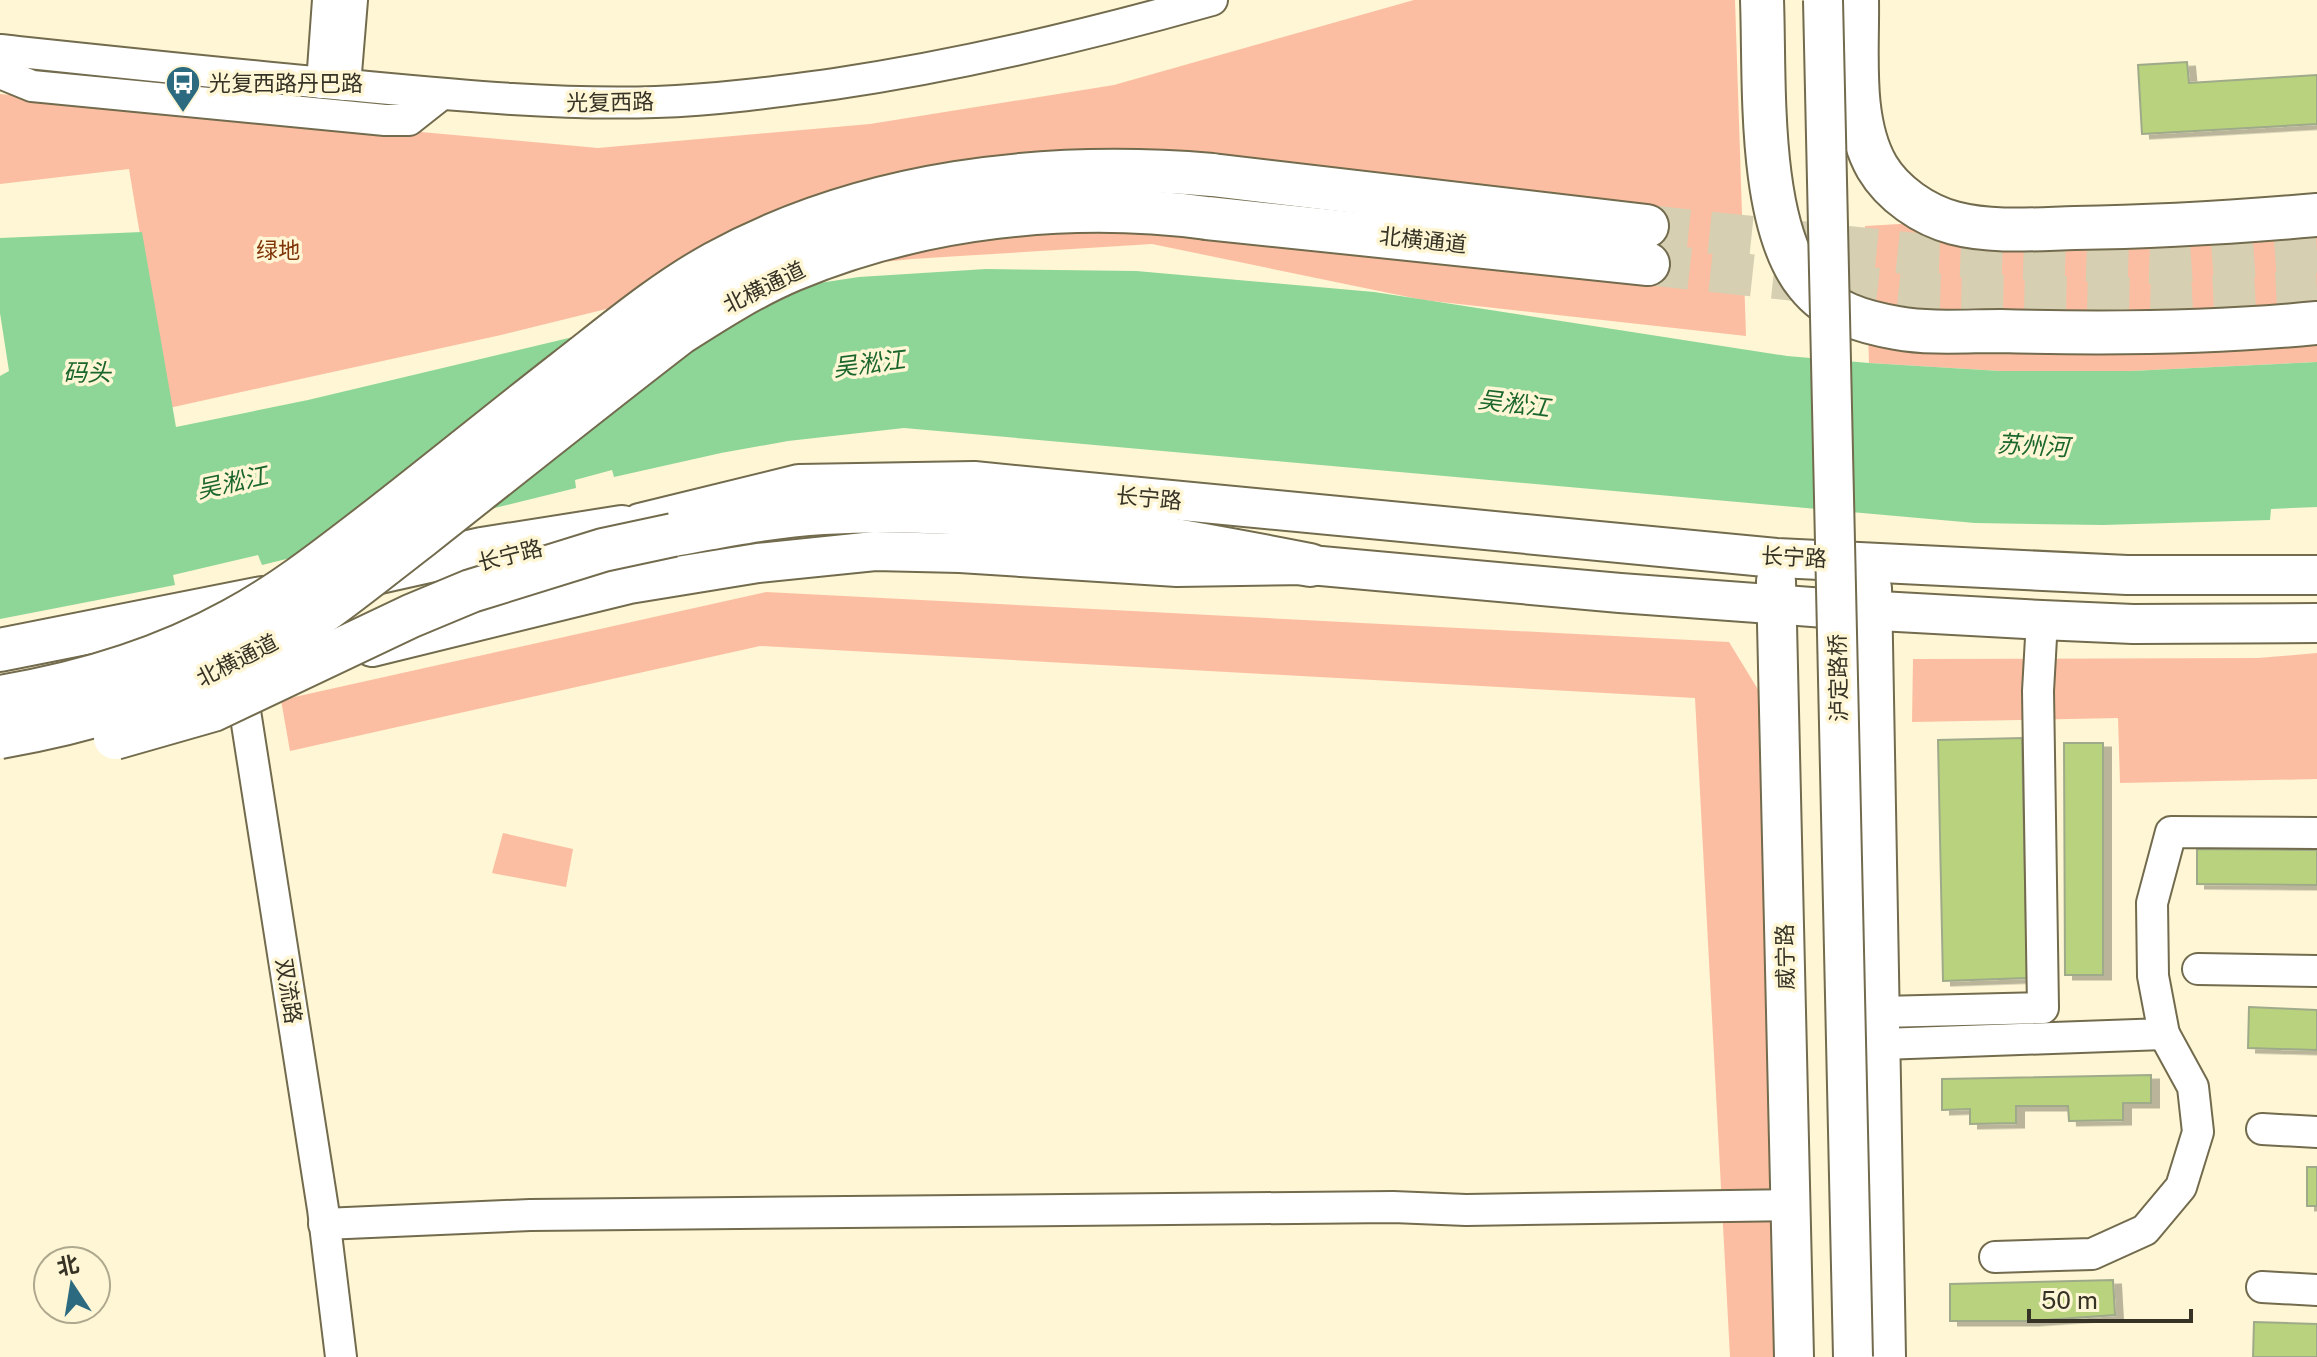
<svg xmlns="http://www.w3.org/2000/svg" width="2317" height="1357" viewBox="0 0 2317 1357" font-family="'Public Sans','Noto Sans SC',sans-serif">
	<defs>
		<filter id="shadow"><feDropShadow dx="8" dy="4.5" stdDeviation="0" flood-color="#0004"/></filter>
	</defs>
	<rect width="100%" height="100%" fill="#fef6d4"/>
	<!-- green -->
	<g fill="#fcbea2">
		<polygon points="1414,0 1735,0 1746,336 1423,300 1152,244 912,259 732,278 501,335 169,408 129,169 0,184 0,94 598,148 870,124 1114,85"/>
		<polygon points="2317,200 2317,362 2131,371 2000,371 1869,363 1865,226"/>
		<polygon points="766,592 1729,642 1762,696 1780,1357 1730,1357 1695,698 760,646 290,751 281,700"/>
		<polygon points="2317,653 2317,779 2120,783 2118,718 1912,722 1913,659 2258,658"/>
		<polygon points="503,833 573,849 566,887 492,873"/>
	</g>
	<!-- water -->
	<polygon fill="#8dd697" points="142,232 176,427 308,400 766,291 859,277 986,269 1136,271 1374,292 1787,356 1869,363 2000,371 2131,371 2317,362 2317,507 2271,509 2270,520 2103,525 1975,523 904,428 788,441 721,453 614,477 612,470 575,480 576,488 262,565 258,555 173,575 175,585 0,619 0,376 9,371 0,313 0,238"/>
	<!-- building -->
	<g fill="#b9d27d" stroke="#9faa8a" stroke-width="2" filter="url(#shadow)">
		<polygon points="2187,62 2189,83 2317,75 2317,124 2142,134 2138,65"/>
		<polygon points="2022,738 2027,978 1943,981 1938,740"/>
		<polygon points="2064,743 2103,743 2103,975 2065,975"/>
		<polygon points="2197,849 2317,850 2317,885 2197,884"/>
		<polygon points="2249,1007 2317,1010 2317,1050 2248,1048"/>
		<polygon points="2151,1075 2151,1103 2123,1103 2123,1120 2069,1121 2068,1106 2016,1106 2016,1123 1970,1124 1970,1109 1942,1110 1942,1079"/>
		<rect x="2307" y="1167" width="10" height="39"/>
		<polygon points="2113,1280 2115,1315 2030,1321 1950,1321 1950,1284"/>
		<polygon points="2254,1322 2317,1324 2317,1357 2253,1357"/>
	</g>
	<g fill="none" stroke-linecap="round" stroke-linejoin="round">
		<!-- highway-tunnel -->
		<g stroke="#d6cfb1" stroke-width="42" stroke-dasharray="42 21" stroke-linecap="butt">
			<polyline points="1647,226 1926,255 2156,263 2317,252"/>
			<polyline points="1648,264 1924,294 2161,299 2317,291"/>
		</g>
		<defs>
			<g id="minor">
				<path d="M0,50c123,13 245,26 368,37 96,9 192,18 288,15 60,-2 119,-10 178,-18 128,-19 254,-49 378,-84"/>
				<polyline points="0,73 32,86 385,120 409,120 442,94"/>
				<polyline points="322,83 328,0"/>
				<polyline points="345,85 352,0"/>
				<polyline points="240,679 323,1209 341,1357"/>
				<polyline points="2198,969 2317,971"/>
				<polyline points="1881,1012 2043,1008 2038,691 2042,620"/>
				<polyline points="1882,1044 2164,1034 2153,976 2152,903 2171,832 2317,833"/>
				<polyline points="2262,1129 2317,1132"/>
				<polyline points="324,1224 530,1215 1393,1207 1466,1210 1791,1205"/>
				<polyline points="1995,1257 2092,1254 2145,1230 2181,1187 2198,1132 2193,1087 2164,1034"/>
				<polyline points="2262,1287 2317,1290"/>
			</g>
			<g id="major">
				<polyline points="640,523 799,484 974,481 1776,558 2127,575 2317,575"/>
				<polyline points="1776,581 1794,1357"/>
				<polyline points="1872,588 1886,1357"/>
				<polyline points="372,647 629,584 758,563 875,551 960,553 1177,567 1310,565 1620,593 1825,608 2042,620 2133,624 2317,623"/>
			</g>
			<g id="highway">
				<path d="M1762,0c3,78 -5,223 45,284 23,29 56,38 90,44 33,6 70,3 104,3 104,3 212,2 316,-8"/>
				<path d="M1857,0c1,52 -7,120 20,167 16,27 47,48 77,56 38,10 82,6 121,5 81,-1 161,-6 242,-13"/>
				<polyline points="1212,175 1647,226"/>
				<polyline points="1207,218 1648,264"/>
				<path d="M673,535c50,-9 99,-19 150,-22 162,-10 328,21 487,52"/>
				<polyline points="366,575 482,549 622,527"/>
				<polyline points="0,650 262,598"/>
			</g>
		</defs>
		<!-- minor casing -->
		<use href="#minor" stroke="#726b4d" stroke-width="34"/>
		<!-- major casing -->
		<use href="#major" stroke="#726b4d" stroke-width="42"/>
		<!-- highway casing -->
		<use href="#highway" stroke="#726b4d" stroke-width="46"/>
		<!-- minor -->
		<use href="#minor" stroke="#fff" stroke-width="30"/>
		<!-- major -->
		<use href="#major" stroke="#fff" stroke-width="38"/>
		<!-- highway -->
		<use href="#highway" stroke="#fff" stroke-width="42"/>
		<defs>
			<polyline id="major-bridge" points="1823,0 1853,1357"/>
			<g id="highway-bridge">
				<path d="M0,697c79,-13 162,-38 233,-77 52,-28 98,-65 145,-101 63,-49 124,-99 187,-148 49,-38 96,-78 150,-108 150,-82 328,-102 497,-88"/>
				<path d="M0,737c86,-15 169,-40 248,-79 63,-32 118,-79 174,-122 86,-68 171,-136 258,-203 36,-23 72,-46 112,-63 129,-54 278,-70 415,-52"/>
				<polyline points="115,738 213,710 411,616 471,591 603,550 673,535"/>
			</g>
		</defs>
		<!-- major-bridge casing -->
		<use href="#major-bridge" stroke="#726b4d" stroke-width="42" stroke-linecap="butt"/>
		<!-- highway-bridge casing -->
		<use href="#highway-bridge" stroke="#726b4d" stroke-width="46" stroke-linecap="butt"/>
		<!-- major-bridge -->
		<use href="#major-bridge" stroke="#fff" stroke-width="38"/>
		<!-- highway-bridge -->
		<use href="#highway-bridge" stroke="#fff" stroke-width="42"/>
	</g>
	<!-- icons -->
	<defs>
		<symbol id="bus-pin" viewBox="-11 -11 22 30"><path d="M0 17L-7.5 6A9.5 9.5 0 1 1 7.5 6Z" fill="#2c6a80" stroke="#fef6d4"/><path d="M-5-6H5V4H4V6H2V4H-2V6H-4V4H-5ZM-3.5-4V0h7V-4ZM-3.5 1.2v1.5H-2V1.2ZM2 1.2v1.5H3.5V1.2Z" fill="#fff"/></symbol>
	</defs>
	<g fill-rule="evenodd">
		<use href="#bus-pin" x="163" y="63" width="40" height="54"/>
	</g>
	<g text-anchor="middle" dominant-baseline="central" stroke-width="7" stroke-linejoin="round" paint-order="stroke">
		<!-- poi labels -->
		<g font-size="22" fill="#363326" stroke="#fef6d4" text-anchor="start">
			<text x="209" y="83">光复西路丹巴路</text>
		</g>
		<!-- street labels -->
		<g font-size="22" fill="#363326" stroke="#fef6d4">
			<text transform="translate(610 102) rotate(-1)">光复西路</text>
			<text transform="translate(1423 240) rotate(6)">北横通道</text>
			<text transform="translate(764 287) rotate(-26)">北横通道</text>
			<text transform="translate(1149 498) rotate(5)">长宁路</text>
			<text transform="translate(510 555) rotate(-14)">长宁路</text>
			<text transform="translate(1794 557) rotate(3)">长宁路</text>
			<text transform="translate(237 660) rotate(-27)">北横通道</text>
			<text transform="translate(1838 678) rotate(-91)">泸定路桥</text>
			<text transform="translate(1785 957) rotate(-91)">威宁路</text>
			<text transform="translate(289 991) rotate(81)">双流路</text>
		</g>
		<!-- park labels -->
		<g font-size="22" fill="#7f3407" stroke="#fef6d4">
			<text x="278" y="250">绿地</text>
		</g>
		<!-- water labels -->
		<g font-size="24" font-style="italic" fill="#1a662d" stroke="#fef6d4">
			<text transform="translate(869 363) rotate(-7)">吴淞江</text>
			<text x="87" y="372">码头</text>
			<text transform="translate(1514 403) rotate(7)">吴淞江</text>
			<text transform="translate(2033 445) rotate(3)">苏州河</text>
			<text transform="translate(232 482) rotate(-12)">吴淞江</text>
		</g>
	</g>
	<!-- north arrow -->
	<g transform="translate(72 1285) rotate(348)"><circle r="38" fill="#fef6d4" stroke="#aea88e" stroke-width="2"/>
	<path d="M0-6L14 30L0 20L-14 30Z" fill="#2c6a80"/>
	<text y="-12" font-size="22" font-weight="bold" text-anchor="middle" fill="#363326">北</text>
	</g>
	<!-- scale -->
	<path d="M2029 1309v12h162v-12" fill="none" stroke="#363326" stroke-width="4"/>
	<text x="2041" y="1309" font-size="24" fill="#363326" stroke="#fef6d4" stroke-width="6" paint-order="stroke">50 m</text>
</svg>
